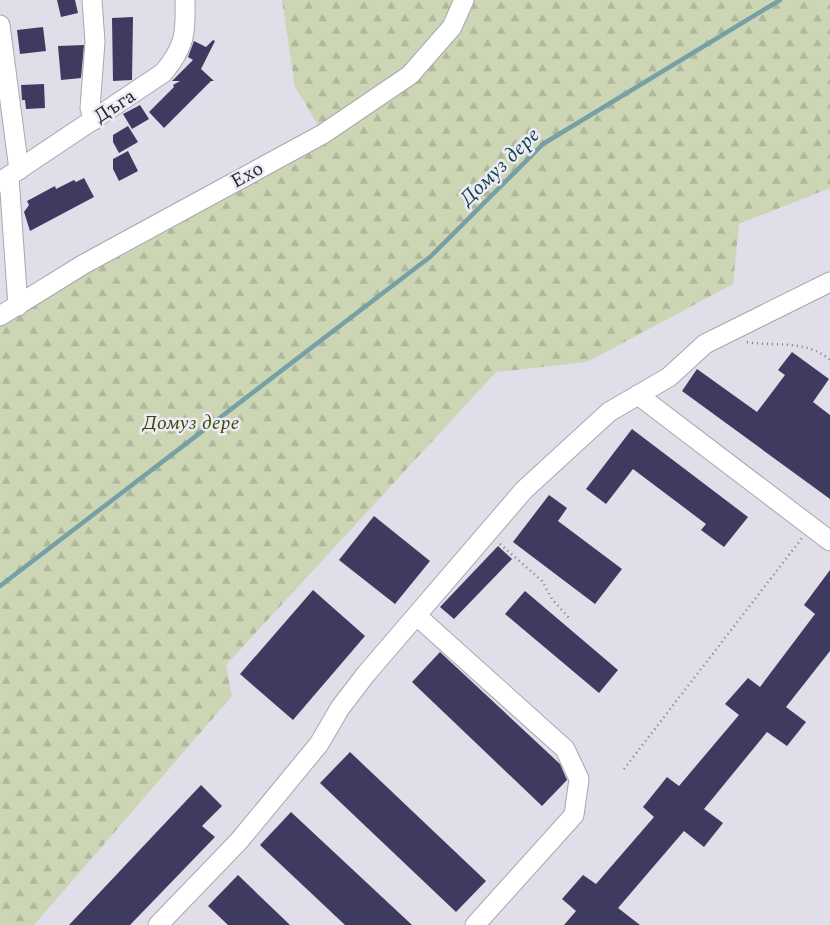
<svg xmlns="http://www.w3.org/2000/svg" width="830" height="925" viewBox="0 0 830 925" font-family="Spectral,serif">
	<defs>
		<pattern id="forest-firs" width="22" height="20" patternUnits="userSpaceOnUse" patternTransform="scale(1.25)"><rect width="22" height="20" fill="#ccd6b4"/><path d="M5 1l3.5 6h-7zM16 11l3.5 6h-7z" fill="#afb89b"/></pattern>
	</defs>
	<rect width="100%" height="100%" fill="#dfdee9"/>
	<!-- forest -->
	<polygon fill="url(#forest-firs)" points="282,0 830,0 830,188 739,224 733,284 587,362 496,372 226,665 232,696 34,925 0,925 0,315 323,133 295,87"/>
	<g fill="none" stroke-linecap="round" stroke-linejoin="round">
		<!-- stream -->
		<polyline stroke="#76a0a5" stroke-width="4.5" points="0,586 430,257 543,144 780,0"/>
	</g>
	<!-- building -->
	<g fill="#3f3a5f">
		<polygon points="57,0 75,0 78,13 61,17"/>
		<polygon points="133,17 132,80 113,81 112,18"/>
		<polygon points="43,27 46,51 20,54 17,30"/>
		<polygon points="213,40 215,41 201,69 214,81 211,81 164,128 149,112 174,87 173,85 180,81 172,81 193,60 188,57 194,41 206,47"/>
		<polygon points="84,45 81,78 61,80 58,46"/>
		<polygon points="44,84 45,108 26,109 25,100 22,100 21,85"/>
		<polygon points="140,105 149,119 132,129 123,114"/>
		<polygon points="128,126 138,142 119,153 113,142 113,135"/>
		<polygon points="128,151 138,171 119,181 113,169 113,159"/>
		<polygon points="84,178 94,197 30,231 24,212 29,205 27,201 55,186 56,189 74,180 76,182"/>
		<polygon points="792,352 829,379 813,402 830,415 830,499 682,391 697,369 757,412 785,375 778,370"/>
		<polygon points="632,429 748,517 724,547 701,530 706,524 633,469 606,504 586,489"/>
		<polygon points="549,495 567,508 558,521 622,569 595,604 513,542"/>
		<polygon points="374,516 430,561 395,604 339,560"/>
		<polygon points="498,546 512,559 454,619 440,607"/>
		<polygon points="830,570 830,651 786,707 806,722 787,746 767,732 704,809 723,823 704,847 684,831 618,908 640,925 564,925 576,911 562,899 583,875 596,884 654,817 643,807 667,777 679,786 739,715 725,704 748,678 760,687 815,614 804,605"/>
		<polygon points="313,590 365,636 293,720 240,674"/>
		<polygon points="525,591 618,670 599,693 505,614"/>
		<polygon points="440,652 560,764 567,780 542,806 412,682"/>
		<polygon points="350,752 486,881 456,912 320,783"/>
		<polygon points="201,785 222,806 202,826 215,837 130,925 69,925"/>
		<polygon points="291,812 412,925 345,925 260,845"/>
		<polygon points="238,875 290,925 228,925 208,906"/>
	</g>
	<g fill="none" stroke-linecap="round" stroke-linejoin="round">
		<defs>
			<g id="minor">
				<polyline points="92,0 95,42 90,108 94,120"/>
				<polyline points="0,25 19,170"/>
				<polyline points="9,177 18,306"/>
				<path d="M0,182l163,-109c22,-26 23,-40 22,-73"/>
				<polyline points="0,316 84,264 323,134 410,75 452,27 464,0"/>
				<polyline points="638,395 830,541"/>
				<polyline points="417,616 565,749 579,779 574,815 475,925"/>
				<polyline points="158,925 239,841 319,744 340,708 366,674 524,490 609,412 669,377 705,344 830,282"/>
			</g>
		</defs>
		<!-- minor casing -->
		<use href="#minor" stroke="#a8a7b1" stroke-width="21"/>
		<!-- path -->
		<g stroke="#7e7d84" stroke-width="2.5" stroke-dasharray="1 4" stroke-linecap="butt">
			<path d="M747,342c28,5 59,-3 83,18"/>
			<polyline points="500,544 542,581 552,599 569,618"/>
			<polyline points="624,769 802,538"/>
		</g>
		<!-- minor -->
		<use href="#minor" stroke="#fff" stroke-width="19"/>
	</g>
	<g text-anchor="middle" dominant-baseline="central" stroke-width="5" stroke-linejoin="round" paint-order="stroke">
		<!-- street labels -->
		<g font-size="20" fill="#2c2b2f" stroke="#ecebf6">
			<text transform="translate(115 106) rotate(-33)">Дъга</text>
			<text transform="translate(247 175) rotate(-29)">Ехо</text>
		</g>
		<!-- park labels -->
		<g font-size="20" font-style="italic" fill="#3c4b01" stroke="#ecebf6">
			<text x="191" y="423">Домуз дере</text>
		</g>
		<!-- water labels -->
		<g font-size="21" font-style="italic" fill="#0e464a" stroke="#ecebf6">
			<text transform="translate(500 167) rotate(-44)">Домуз дере</text>
		</g>
	</g>
</svg>
